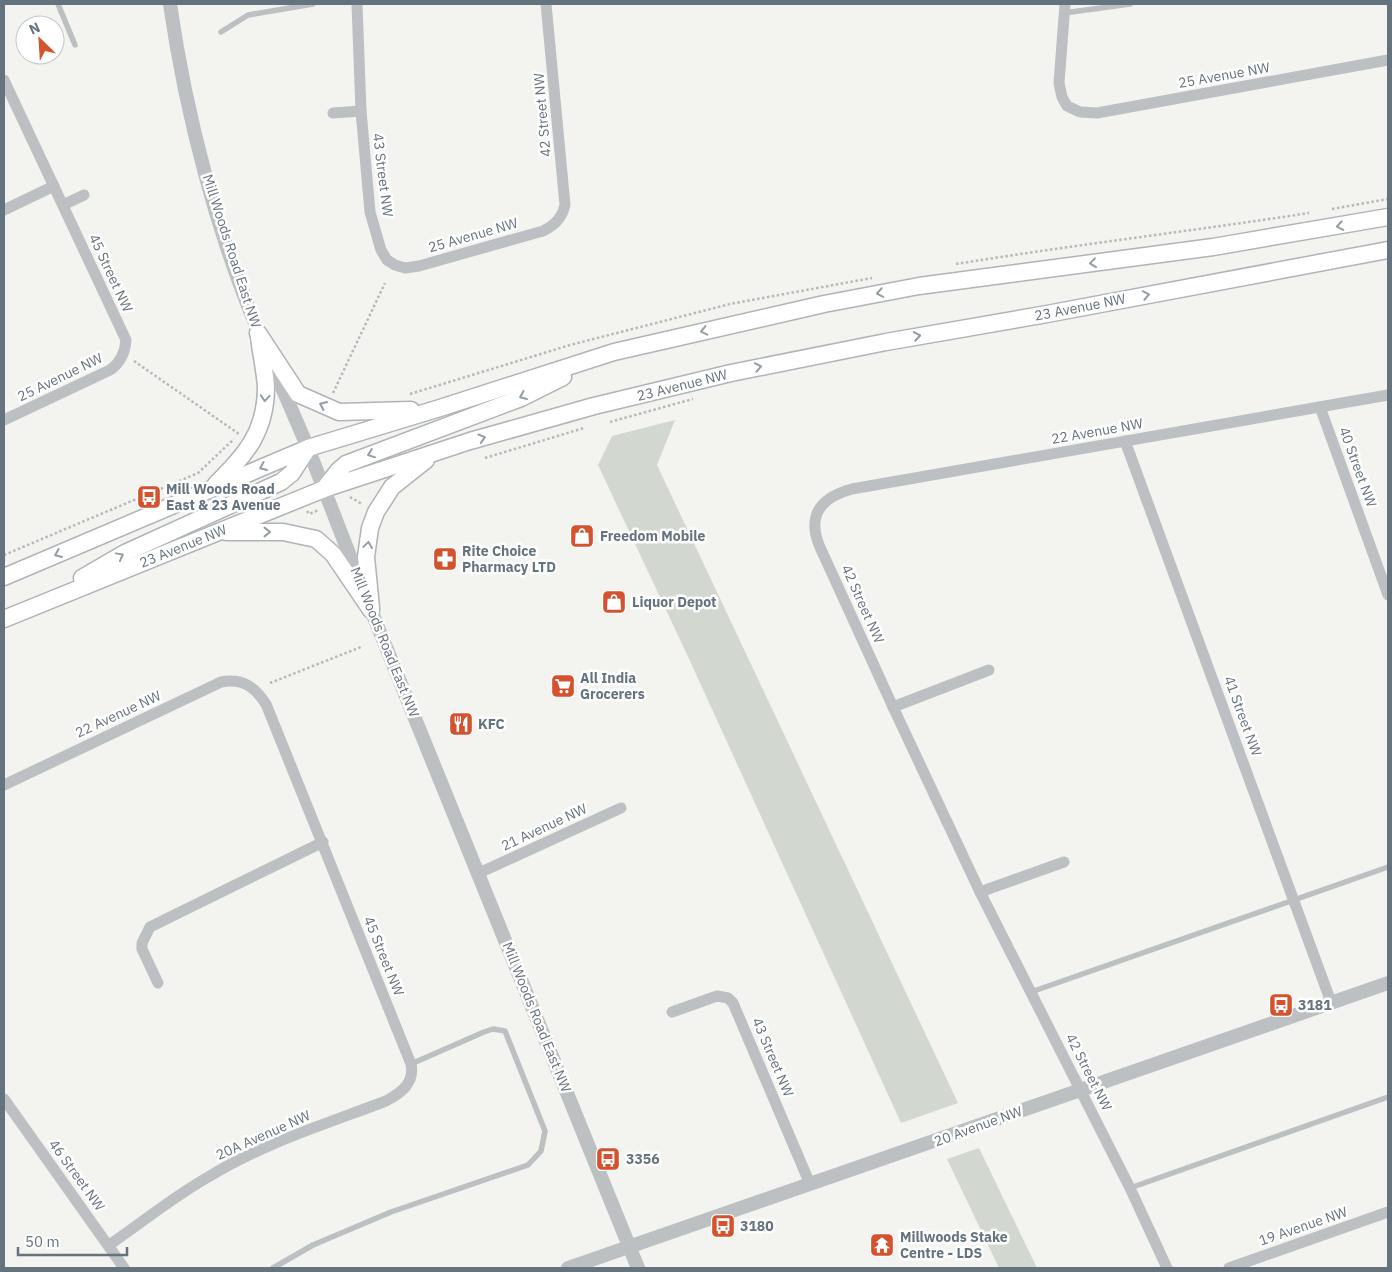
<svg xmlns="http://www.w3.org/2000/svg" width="1392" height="1272" viewBox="0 0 1392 1272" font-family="'IBM Plex Sans',sans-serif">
	<rect width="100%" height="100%" fill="#f3f3ef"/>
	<!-- grass -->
	<g fill="#d2d8cf">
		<polygon points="675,420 657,465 958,1103 901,1123 690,661 598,465 612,436"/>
		<polygon points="979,1148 1037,1268 999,1268 947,1159"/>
	</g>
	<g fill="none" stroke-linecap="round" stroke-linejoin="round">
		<defs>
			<g id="secondary">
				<polyline points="258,333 298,394 339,412 411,410"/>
				<path d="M216,484c30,-29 50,-53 50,-97 -1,-16 -5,-33 -7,-50"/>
				<polyline points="324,489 339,470 346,464 521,398 563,377"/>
				<polyline points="226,532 283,532 316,539 333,554 371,610"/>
				<polyline points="4,577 308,448 440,408 614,352 824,304 919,286 1213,247 1388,217"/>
				<polyline points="82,578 125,553 281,482 292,473 308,448"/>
				<polyline points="371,608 366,557 370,528 376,512 392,487 426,460"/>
				<polyline points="4,619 324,489 470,441 594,406 731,373 886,342 1047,314 1388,250"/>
			</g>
		</defs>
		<!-- secondary casing -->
		<use href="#secondary" stroke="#afb4b7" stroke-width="19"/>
		<!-- path -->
		<g stroke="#b6b9bb" stroke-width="2.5" stroke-dasharray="2.5 2.5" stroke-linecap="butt">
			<polyline points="1332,209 1388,199"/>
			<path d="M956,264c117,-19 236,-33 353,-51"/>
			<polyline points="134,361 239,434"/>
			<polyline points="333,393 385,283"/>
			<polyline points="410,394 570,345 730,304 872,278"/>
			<polyline points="610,422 693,399"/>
			<polyline points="485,458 584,428"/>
			<polyline points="350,497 362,504"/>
			<polyline points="307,511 309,514 319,510"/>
			<polyline points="4,555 198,473 234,439"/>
			<polyline points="270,683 361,647"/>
		</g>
		<!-- service -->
		<g stroke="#bcc0c3" stroke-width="5.5">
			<polyline points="58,4 75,45"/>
			<polyline points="1064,13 1130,4"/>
			<polyline points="221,32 248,15 313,4"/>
			<polyline points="1031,992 1388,867"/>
			<polyline points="1130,1188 1388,1097"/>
			<polyline points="273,1268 313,1245 391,1212 528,1165 541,1151 545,1131 505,1031 493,1029 484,1032 411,1064"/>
		</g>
		<!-- minor -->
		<g stroke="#bcc0c3" stroke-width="11">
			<path d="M357,4l4,107 9,101 11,38 6,10 8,5 10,3 14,-2 124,-35c12,-6 19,-13 22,-26l-19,-201"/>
			<polyline points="1065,4 1059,83 1062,97 1067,106 1080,112 1097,113 1388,60"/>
			<path d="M4,80l122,260c-1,14 -6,23 -16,30l-106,50"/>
			<polyline points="333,113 361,111"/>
			<polyline points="63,205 84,195"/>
			<polyline points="4,210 54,186"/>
			<polyline points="1320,407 1388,595"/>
			<polyline points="1125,441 1331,1002"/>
			<polyline points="893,707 989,670"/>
			<path d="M4,785l217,-103c21,-4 33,4 45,22l145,360c4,19 -10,29 -25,37 -60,23 -122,42 -176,75 -36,20 -67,46 -101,69"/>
			<polyline points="479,873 621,808"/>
			<polyline points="980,892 1064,862"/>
			<polyline points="158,983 142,949 142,943 150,927 323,842"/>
			<polyline points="672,1012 717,996 728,998 733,1003 810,1184"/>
			<polyline points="4,1099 124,1268"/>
			<path d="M1167,1268l-37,-80 -150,-296 -87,-185 -74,-162c-12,-31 3,-48 33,-56l536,-94"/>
			<polyline points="1229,1268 1388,1212"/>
		</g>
		<!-- tertiary -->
		<g stroke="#bcc0c3" stroke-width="14">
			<path d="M170,4c16,111 48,235 93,338"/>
			<polyline points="271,362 308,448 371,610 638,1268"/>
			<polyline points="568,1268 1388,983"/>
		</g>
		<!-- secondary -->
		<use href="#secondary" stroke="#fff" stroke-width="16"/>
	</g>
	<!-- one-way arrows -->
	<defs><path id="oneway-chevron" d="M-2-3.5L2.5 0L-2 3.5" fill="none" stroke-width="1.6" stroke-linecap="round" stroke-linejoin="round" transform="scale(1.25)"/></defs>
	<g stroke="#939da5">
		<use href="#oneway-chevron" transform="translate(1340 226) rotate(170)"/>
		<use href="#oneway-chevron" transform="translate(1093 263) rotate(173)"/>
		<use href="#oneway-chevron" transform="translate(880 293) rotate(170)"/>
		<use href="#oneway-chevron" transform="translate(1146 295) rotate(-11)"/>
		<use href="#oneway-chevron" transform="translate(704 331) rotate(167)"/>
		<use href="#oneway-chevron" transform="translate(917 336) rotate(-10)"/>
		<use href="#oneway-chevron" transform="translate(758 367) rotate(-11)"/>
		<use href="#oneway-chevron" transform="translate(523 396) rotate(156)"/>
		<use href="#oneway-chevron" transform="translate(265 398) rotate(94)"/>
		<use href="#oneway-chevron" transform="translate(323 405) rotate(-155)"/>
		<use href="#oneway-chevron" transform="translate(482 438) rotate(-16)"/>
		<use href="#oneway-chevron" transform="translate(371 454) rotate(159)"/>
		<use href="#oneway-chevron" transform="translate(263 467) rotate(157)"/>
		<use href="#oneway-chevron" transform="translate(267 532)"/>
		<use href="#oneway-chevron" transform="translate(368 545) rotate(-82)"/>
		<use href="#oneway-chevron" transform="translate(58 554) rotate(157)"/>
		<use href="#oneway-chevron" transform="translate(120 556) rotate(-29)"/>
	</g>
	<!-- icons -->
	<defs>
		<symbol id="bus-square" viewBox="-11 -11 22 22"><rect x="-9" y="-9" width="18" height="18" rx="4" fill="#d4522e" stroke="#fff"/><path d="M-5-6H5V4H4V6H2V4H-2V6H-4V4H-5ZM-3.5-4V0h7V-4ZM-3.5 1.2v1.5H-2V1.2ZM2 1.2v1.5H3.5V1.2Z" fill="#fff"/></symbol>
		<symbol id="shop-square" viewBox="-11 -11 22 22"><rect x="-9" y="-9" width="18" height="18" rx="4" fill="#d4522e" stroke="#fff"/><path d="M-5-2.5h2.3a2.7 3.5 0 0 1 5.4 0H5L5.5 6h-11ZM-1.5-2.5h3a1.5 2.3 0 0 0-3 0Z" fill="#fff"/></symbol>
		<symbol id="pharmacy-square" viewBox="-11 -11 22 22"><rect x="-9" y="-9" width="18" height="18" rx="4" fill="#d4522e" stroke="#fff"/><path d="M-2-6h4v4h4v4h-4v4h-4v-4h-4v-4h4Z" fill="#fff"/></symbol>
		<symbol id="supermarket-square" viewBox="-11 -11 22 22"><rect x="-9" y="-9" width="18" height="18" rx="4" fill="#d4522e" stroke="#fff"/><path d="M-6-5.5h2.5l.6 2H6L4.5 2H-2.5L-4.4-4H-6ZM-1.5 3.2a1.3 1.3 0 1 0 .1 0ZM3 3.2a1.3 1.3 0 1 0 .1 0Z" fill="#fff"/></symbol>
		<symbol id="restaurant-square" viewBox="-11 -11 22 22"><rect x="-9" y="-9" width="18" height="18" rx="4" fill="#d4522e" stroke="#fff"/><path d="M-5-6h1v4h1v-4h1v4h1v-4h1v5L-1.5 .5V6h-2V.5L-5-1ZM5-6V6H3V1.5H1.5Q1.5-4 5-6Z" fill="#fff"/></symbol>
		<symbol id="temple-square" viewBox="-11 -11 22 22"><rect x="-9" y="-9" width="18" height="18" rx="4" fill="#d4522e" stroke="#fff"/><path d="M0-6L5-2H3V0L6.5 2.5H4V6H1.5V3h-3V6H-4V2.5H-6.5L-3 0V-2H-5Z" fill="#fff"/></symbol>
	</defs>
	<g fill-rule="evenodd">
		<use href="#bus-square" x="135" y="483" width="28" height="28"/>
		<use href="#shop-square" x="568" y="522" width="28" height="28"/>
		<use href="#pharmacy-square" x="431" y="545" width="28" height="28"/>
		<use href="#shop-square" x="600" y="588" width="28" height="28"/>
		<use href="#supermarket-square" x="549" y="672" width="28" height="28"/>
		<use href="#restaurant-square" x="447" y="710" width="28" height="28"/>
		<use href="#bus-square" x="1267" y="991" width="28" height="28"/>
		<use href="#bus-square" x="594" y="1145" width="28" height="28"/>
		<use href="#bus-square" x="709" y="1212" width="28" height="28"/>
		<use href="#temple-square" x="868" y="1231" width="28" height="28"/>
	</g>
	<g text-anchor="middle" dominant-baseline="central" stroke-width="5" stroke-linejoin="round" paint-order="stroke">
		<!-- street labels -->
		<g font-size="14" fill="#65737e" stroke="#fff">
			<text transform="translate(1224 75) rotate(-10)">25 Avenue NW</text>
			<text transform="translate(542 115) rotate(-95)">42 Street NW</text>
			<text transform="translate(383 175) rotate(83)">43 Street NW</text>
			<text transform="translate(473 235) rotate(-16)">25 Avenue NW</text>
			<text transform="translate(232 251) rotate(72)">Mill Woods Road East NW</text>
			<text transform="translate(111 273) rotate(65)">45 Street NW</text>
			<text transform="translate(1080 307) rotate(-11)">23 Avenue NW</text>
			<text transform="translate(60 377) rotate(-26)">25 Avenue NW</text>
			<text transform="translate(682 385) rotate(-14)">23 Avenue NW</text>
			<text transform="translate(1097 431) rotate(-10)">22 Avenue NW</text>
			<text transform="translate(1358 467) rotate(70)">40 Street NW</text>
			<text transform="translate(183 546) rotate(-22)">23 Avenue NW</text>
			<text transform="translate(863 604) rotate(66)">42 Street NW</text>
			<text transform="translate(385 642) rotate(68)">Mill Woods Road East NW</text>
			<text transform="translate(118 714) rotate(-25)">22 Avenue NW</text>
			<text transform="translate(1243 716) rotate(70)">41 Street NW</text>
			<text transform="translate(544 827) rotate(-25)">21 Avenue NW</text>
			<text transform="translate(384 956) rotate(68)">45 Street NW</text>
			<text transform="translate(537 1017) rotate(68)">Mill Woods Road East NW</text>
			<text transform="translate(773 1057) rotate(67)">43 Street NW</text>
			<text transform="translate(1089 1072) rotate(63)">42 Street NW</text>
			<text transform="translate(978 1126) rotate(-20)">20 Avenue NW</text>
			<text transform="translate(263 1135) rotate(-24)">20A Avenue NW</text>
			<text transform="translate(77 1175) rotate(54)">46 Street NW</text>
			<text transform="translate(1303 1226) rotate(-19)">19 Avenue NW</text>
		</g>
		<!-- poi labels -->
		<g font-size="14" font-weight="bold" fill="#65737e" stroke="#fff" text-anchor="start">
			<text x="166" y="489">Mill Woods Road<tspan x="166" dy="16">East &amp; 23 Avenue</tspan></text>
			<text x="600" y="536">Freedom Mobile</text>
			<text x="462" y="551">Rite Choice<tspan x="462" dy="16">Pharmacy LTD</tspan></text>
			<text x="632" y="602">Liquor Depot</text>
			<text x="580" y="678">All India<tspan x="580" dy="16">Grocerers</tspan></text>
			<text x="478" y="724">KFC</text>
			<text x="1298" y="1005">3181</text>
			<text x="626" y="1159">3356</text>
			<text x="740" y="1226">3180</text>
			<text x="900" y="1237">Millwoods Stake<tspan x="900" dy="16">Centre - LDS</tspan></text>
		</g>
	</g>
	<!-- border -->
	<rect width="1392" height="1272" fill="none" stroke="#65737e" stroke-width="10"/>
	<!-- north arrow -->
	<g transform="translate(40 40) rotate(335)"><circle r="24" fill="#ffffff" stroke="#c1c7cb"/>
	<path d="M0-4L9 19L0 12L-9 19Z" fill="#d4522e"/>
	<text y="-8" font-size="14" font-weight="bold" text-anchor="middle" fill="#65737e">N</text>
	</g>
	<!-- scale -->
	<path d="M18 1247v8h109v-8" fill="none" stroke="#65737e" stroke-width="2.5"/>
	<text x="25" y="1247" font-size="15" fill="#65737e" stroke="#ffffff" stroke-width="4" paint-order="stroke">50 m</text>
</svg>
